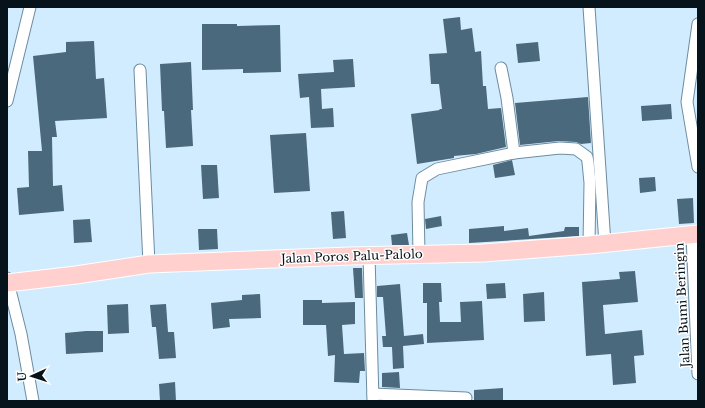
<svg xmlns="http://www.w3.org/2000/svg" width="705" height="408" viewBox="0 0 705 408" font-family="'Libre Baskerville',serif">
	<rect width="100%" height="100%" fill="#d2ecff"/>
	<!-- building -->
	<g fill="#4b697d">
		<polygon points="460,17 461,30 472,28 475,52 481,51 483,86 486,86 488,109 501,108 506,147 476,154 454,156 454,158 417,164 411,114 440,110 439,109 442,109 439,84 431,84 429,54 447,53 443,19"/>
		<polygon points="202,24 237,24 237,26 280,25 281,72 243,73 243,69 202,70"/>
		<polygon points="94,41 96,79 104,78 107,118 55,121 57,137 52,137 53,186 62,185 64,211 19,215 17,188 29,187 28,151 42,151 33,56 66,52 66,42"/>
		<polygon points="538,42 540,61 518,63 516,44"/>
		<polygon points="353,59 355,87 321,89 322,109 333,108 334,127 311,128 309,97 300,98 298,74 334,72 333,60"/>
		<polygon points="191,62 193,110 191,110 193,146 166,148 164,111 162,111 160,64"/>
		<polygon points="588,97 591,143 581,144 576,142 559,141 520,145 515,103"/>
		<polygon points="671,104 672,119 642,121 641,106"/>
		<polygon points="306,133 310,191 274,193 270,135"/>
		<polygon points="512,160 515,175 495,178 493,165"/>
		<polygon points="201,165 217,165 219,198 203,199"/>
		<polygon points="655,177 656,191 640,193 639,178"/>
		<polygon points="693,198 694,223 679,224 677,199"/>
		<polygon points="344,211 346,238 333,239 331,212"/>
		<polygon points="441,216 442,226 426,229 425,219"/>
		<polygon points="90,219 92,242 74,243 73,220"/>
		<polygon points="504,226 504,231 528,228 529,236 564,231 565,227 579,227 579,236 469,243 469,229"/>
		<polygon points="198,229 217,229 218,249 199,250"/>
		<polygon points="407,233 409,245 392,245 391,235"/>
		<polygon points="353,268 362,268 363,298 355,298"/>
		<polygon points="635,271 638,302 603,305 605,334 642,330 644,355 634,356 636,383 613,385 611,354 586,356 582,282 620,279 619,272"/>
		<polygon points="423,283 441,283 442,302 439,302 440,322 461,322 460,302 482,301 484,340 427,343 427,303 423,303"/>
		<polygon points="505,283 506,298 487,299 486,284"/>
		<polygon points="400,284 404,336 423,334 424,344 403,346 404,368 393,369 392,347 383,347 382,336 386,336 383,297 377,297 377,286"/>
		<polygon points="544,292 545,321 524,322 523,294"/>
		<polygon points="260,294 261,318 229,319 230,327 213,329 211,303 242,300 242,295"/>
		<polygon points="303,300 322,300 322,303 355,302 355,324 342,325 344,354 364,353 365,371 360,371 359,383 334,382 335,355 328,356 326,325 303,325"/>
		<polygon points="128,304 129,333 108,334 107,305"/>
		<polygon points="166,304 168,332 174,332 176,358 159,359 156,327 152,327 150,305"/>
		<polygon points="86,331 103,331 103,352 66,354 65,333"/>
		<polygon points="399,372 400,388 382,387 382,373"/>
		<polygon points="175,382 176,401 160,401 159,384"/>
		<polygon points="503,388 503,401 474,401 474,390"/>
	</g>
	<g fill="none" stroke-linecap="round" stroke-linejoin="round">
		<defs>
			<g id="street">
				<polyline points="589,7 605,244"/>
				<polyline points="698,24 687,102 698,167"/>
				<polyline points="501,68 507,98 514,153"/>
				<polyline points="140,70 149,264"/>
				<polyline points="7,101 30,7"/>
				<polyline points="692,235 698,374"/>
				<polyline points="419,254 418,202 422,178 437,169 514,153 560,148 576,149 587,157 588,162 590,183 589,245"/>
				<polyline points="369,255 373,401"/>
				<polyline points="7,278 21,334 33,401"/>
				<polyline points="373,394 466,398"/>
			</g>
			<polyline id="primary" points="7,283 76,275 149,264 350,256 483,253 589,245 698,234"/>
		</defs>
		<!-- street casing -->
		<use href="#street" stroke="#6d8ca0" stroke-width="13"/>
		<!-- primary casing -->
		<use href="#primary" stroke="#fff" stroke-width="19"/>
		<!-- street -->
		<use href="#street" stroke="#fff" stroke-width="11"/>
		<!-- primary -->
		<use href="#primary" stroke="#ffd0ce" stroke-width="17"/>
	</g>
	<g text-anchor="middle" dominant-baseline="central" stroke-width="3" stroke-linejoin="round" paint-order="stroke">
		<!-- street labels -->
		<g font-size="12" fill="#07131a" stroke="#fff">
			<text transform="translate(352 256) rotate(-2)">Jalan Poros Palu-Palolo</text>
			<text transform="translate(682 305) rotate(-93)">Jalan Bumi Beringin</text>
		</g>
	</g>
	<!-- border -->
	<rect width="705" height="408" fill="none" stroke="#07131a" stroke-width="16"/>
	<!-- north arrow -->
	<g transform="translate(32 376) rotate(267)" stroke="#ffffff" stroke-width="3" paint-order="stroke">
	<path d="M0-3L7 15L0 10L-7 15Z" fill="#07131a"/>
	<text y="-6" font-size="11" font-weight="bold" text-anchor="middle" fill="#07131a">U</text>
	</g>
</svg>
